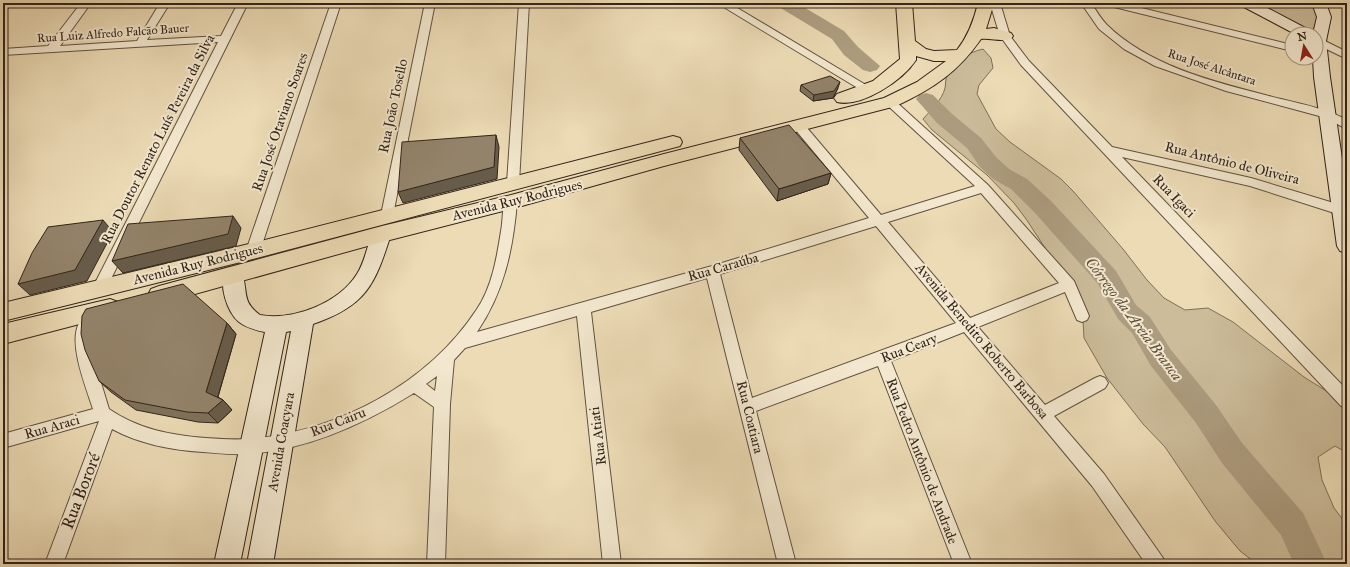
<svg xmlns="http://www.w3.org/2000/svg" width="1350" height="567" viewBox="0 0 1350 567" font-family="'IM FELL Great Primer',serif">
	<rect width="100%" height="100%" fill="#ecdbb5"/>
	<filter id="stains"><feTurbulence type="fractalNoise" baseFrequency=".005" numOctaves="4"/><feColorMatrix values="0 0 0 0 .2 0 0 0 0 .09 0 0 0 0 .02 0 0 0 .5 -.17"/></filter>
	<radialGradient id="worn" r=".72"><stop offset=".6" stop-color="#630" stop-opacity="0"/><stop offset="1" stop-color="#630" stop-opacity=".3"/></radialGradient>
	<!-- green -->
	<g fill="#ccbc9a" stroke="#7f705a">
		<polygon points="1249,3 1315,3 1320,16 1311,34"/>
		<path d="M983,49l8,9 2,10 -14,17 -2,9 19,35 14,13 51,37 12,12 50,58 24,31 17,18 21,12 23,-2 25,14 71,55 43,27v49l-12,-7 -17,11 4,23 12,28 13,17v39h-90l-17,-13 -25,-30 -50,-74 -22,-23 -36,-46 -23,-40 -1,-18 -14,-36 -43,-65 -12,-16 -27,-28 -55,-45 -9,-11c8,-9 19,-19 22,-31 1,-4 0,-8 2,-12 6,-14 22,-24 36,-27z"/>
	</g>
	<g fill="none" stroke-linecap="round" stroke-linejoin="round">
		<!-- river -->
		<g fill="#ad9d80" fill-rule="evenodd">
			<polygon points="776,3 797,3 844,31 858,47 880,66 877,70 870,72 863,70 844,55 832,39 779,7"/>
			<polygon points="926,93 933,95 951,113 981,138 996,157 1009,169 1027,179 1052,202 1116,271 1136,305 1150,317 1171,350 1216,405 1242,443 1303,513 1327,564 1294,564 1281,535 1222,463 1196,423 1151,366 1132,333 1118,319 1098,284 1036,214 1011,189 993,179 980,167 967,148 937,123 916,99 919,95"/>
		</g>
		<defs>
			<g id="street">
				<polygon points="3,3 12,3 6,10 3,11"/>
				<polygon points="81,3 91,3 60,46 137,41 160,3 170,3 147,40 221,36 238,3 262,3 257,6 246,7 106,289 104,293 99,295 94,293 92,289 218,42 3,55 3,49 48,46"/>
				<polygon points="331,3 341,3 260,251 258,255 253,256 248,255 246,251"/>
				<polygon points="425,3 435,3 393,215 392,218 382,218 381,215"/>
				<polygon points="519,3 529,3 519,183 517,186 509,186 507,183"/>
				<polygon points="717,3 729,3 876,91 874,93 866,93"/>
				<polygon points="990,3 1000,3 1010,36 1029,61 1112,147 1251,178 1347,207 1347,217 1250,186 1122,157 1347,390 1347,408 1341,406 1021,65 1000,36"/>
				<path d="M1081,3h10c5,7 10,16 16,22 42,41 107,57 162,71 27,7 54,11 78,24v9l-24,-12 -97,-26 -71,-25 -31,-17 -25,-20z"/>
				<polygon points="1104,3 1121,3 1292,45 1292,51 1106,5"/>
				<polygon points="1319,38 1347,52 1347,59 1316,44 1316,39"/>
				<path d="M890,98l4,2 94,85 86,96 15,35 -2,4 -5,2 -5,-2 -12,-28 -87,35 67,78 50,-27 5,-2 5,2 3,5 -3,5 -51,28 50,58 59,84 3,6h-20l-54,-78 -128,-154 -73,29 81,203h-18l-76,-198 -122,45 40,153h-18l-71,-286 -116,34 30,252h-18l-26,-248 -112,32 -11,12 -4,44 -5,160h-18l7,-157 -20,-14c-50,31 -109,58 -168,61 -15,1 -29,-1 -43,-2 -32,-2 -63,-8 -91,-23l-49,135h-18l54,-143 -96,27v-14l90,-25c-7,-22 -25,-65 -14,-86l5,-2 5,2 2,4 1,26 17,56c29,20 61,26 97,29 14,1 28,2 42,1 89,-7 180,-55 229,-130 15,-22 20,-52 24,-78 2,-9 1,-24 5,-32h10l1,3c-4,48 -13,90 -40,130l235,-66 157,-48 -75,-90 -2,-3 2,-3h8l79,93 94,-29 -89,-82 -2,-2 2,-2zM981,193l78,90 -89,35 -82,-96zM876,226l80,97 -204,75 -32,-124zM437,376l-2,15 -9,-7z"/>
			</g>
			<g id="secondary">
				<polygon points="1240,3 1258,3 1311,31 1313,34 1317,17 1312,3 1326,3 1331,17 1326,41 1330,77 1347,193 1347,253 1340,251 1337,246 1314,77 1313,58 1316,58 1316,34 1295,34 1242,6"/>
				<path d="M382,227l7,2 2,5c-16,51 -25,72 -78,90l-40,240h-26l44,-233 -5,1 -46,232h-26l51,-232c-10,-2 -18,-4 -26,-10 -12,-10 -21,-38 -13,-52l7,-3 7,3c10,18 -1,30 20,45 33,6 79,-12 97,-41 9,-14 10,-31 18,-45z"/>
			</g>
			<g id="primary">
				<path d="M896,3h16l3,38 11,8 8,2 23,-1c11,-14 17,-30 21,-47h16l-8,26 8,-1 17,5 2,3 -2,3c-9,3 -20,-1 -30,0 -23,33 -48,50 -85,67l-232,60 -153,43 -129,33 -223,62 -8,-3 -3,-6 3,-6 8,-3 223,-60 129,-31 153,-41 220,-56 33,-16 29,-21h-12l-18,-5v4c-13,20 -54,48 -79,42l-3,-4 3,-4 36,-13 27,-22z"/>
				<polygon points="673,136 680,138 682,142 680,146 253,259 3,321 3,303 253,243"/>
				<polygon points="110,299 118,302 121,308 118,314 3,344 3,324"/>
			</g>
		</defs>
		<!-- street casing -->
		<use href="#street" stroke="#605240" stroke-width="2"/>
		<!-- secondary casing -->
		<use href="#secondary" stroke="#322419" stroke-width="2"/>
		<!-- primary casing -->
		<use href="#primary" stroke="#322419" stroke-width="2"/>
		<!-- street -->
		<use href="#street" fill="#f3e8cf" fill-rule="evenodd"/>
		<!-- secondary -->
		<use href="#secondary" fill="#f3e8cf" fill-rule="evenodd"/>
		<!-- primary -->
		<use href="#primary" fill="#ecdbb5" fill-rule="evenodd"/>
	</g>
	<!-- wall -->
	<g fill="#7e715b" stroke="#322419">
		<polygon points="801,85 838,88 833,98 813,101 800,91"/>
		<polygon points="740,138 831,173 828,184 777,201 739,150"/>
		<polygon points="227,323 236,334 218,397 223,400 232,410 218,423 198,422 136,410 111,392 99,381"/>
	</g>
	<!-- shaded-wall -->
	<g fill="#675c4a" stroke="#322419">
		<polygon points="840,82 838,88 833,98 813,101 814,95"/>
		<polygon points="496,135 499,147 497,179 403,203 398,192"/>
		<polygon points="831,173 828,184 777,201 779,189"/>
		<polygon points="233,216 241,228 236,246 123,273 112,261"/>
		<polygon points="103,220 113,232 87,281 30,295 18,284"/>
		<polygon points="227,323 236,334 216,403 206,392"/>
		<polygon points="223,400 232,410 218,423 208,413"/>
	</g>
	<!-- building -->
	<g fill="#93836a" stroke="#322419">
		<polygon points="830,76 840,82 834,91 814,95 801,85"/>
		<polygon points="789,125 831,173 779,189 740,138"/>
		<polygon points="496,135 494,167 398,192 402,142"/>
		<polygon points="233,216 228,234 112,261 128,224"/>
		<polygon points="103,220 75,270 18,284 32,253 48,227"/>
		<polygon points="183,284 227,323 206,392 223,400 208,413 187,412 125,400 99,381 85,350 81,334 82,316 86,309"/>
	</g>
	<g text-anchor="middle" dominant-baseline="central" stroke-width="4" stroke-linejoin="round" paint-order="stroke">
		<!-- far-street labels -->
		<g font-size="12" fill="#322419" stroke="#f3e8cf">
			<text transform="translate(113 33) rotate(-4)">Rua Luiz Alfredo Falcão Bauer</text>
			<text transform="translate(1212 67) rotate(18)">Rua José Alcântara</text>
		</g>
		<!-- street labels -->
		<g font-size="14" fill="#322419" stroke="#f3e8cf">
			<text transform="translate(393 106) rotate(-78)">Rua João Tosello</text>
			<text transform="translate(280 122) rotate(-71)">Rua José Otaviano Soares</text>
			<text transform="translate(158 139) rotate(-63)">Rua Doutor Renato Luís Pereira da Silva</text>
			<text transform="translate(1232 163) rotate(14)">Rua Antônio de Oliveira</text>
			<text transform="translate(1174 196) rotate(46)">Rua Igaci</text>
			<text transform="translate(517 200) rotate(-14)">Avenida Ruy Rodrigues</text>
			<text transform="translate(198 264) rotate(-14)">Avenida Ruy Rodrigues</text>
			<text transform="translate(723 267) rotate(-16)">Rua Caraúba</text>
			<text transform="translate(982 341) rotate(50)">Avenida Benedito Roberto Barbosa</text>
			<text transform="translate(909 348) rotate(-21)">Rua Ceary</text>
			<text transform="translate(750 417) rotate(76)">Rua Coatiara</text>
			<text transform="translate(338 422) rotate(-21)">Rua Cairu</text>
			<text transform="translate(52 427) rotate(-16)">Rua Araci</text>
			<text transform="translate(598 436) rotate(-97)">Rua Atiati</text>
			<text transform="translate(281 442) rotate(-80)">Avenida Coacyara</text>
			<text transform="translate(922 461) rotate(69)">Rua Pedro Antônio de Andrade</text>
		</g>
		<!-- water labels -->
		<g font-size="15" font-style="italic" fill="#5d4e3d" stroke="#f3e8cf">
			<text transform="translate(1134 319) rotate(53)">Córrego da Areia Branca</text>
		</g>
		<!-- near-street labels -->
		<g font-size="17" fill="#322419" stroke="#f3e8cf">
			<text transform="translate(81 491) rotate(-69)">Rua Bororé</text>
		</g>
	</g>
	<!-- margin -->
	<rect width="1350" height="567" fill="none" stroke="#ecdbb5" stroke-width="16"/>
	<rect x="4" y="4" width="1342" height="559" fill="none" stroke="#322419" stroke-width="2"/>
	<rect x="8" y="8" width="1334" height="551" fill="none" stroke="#322419"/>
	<!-- north arrow -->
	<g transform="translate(1304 46) rotate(349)"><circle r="19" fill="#f3e8cf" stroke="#a69a86"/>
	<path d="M0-3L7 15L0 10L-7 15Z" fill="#8f2418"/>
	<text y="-6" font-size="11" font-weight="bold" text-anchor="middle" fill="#322419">N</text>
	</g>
	<rect width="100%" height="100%" filter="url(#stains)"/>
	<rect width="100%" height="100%" fill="url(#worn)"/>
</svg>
